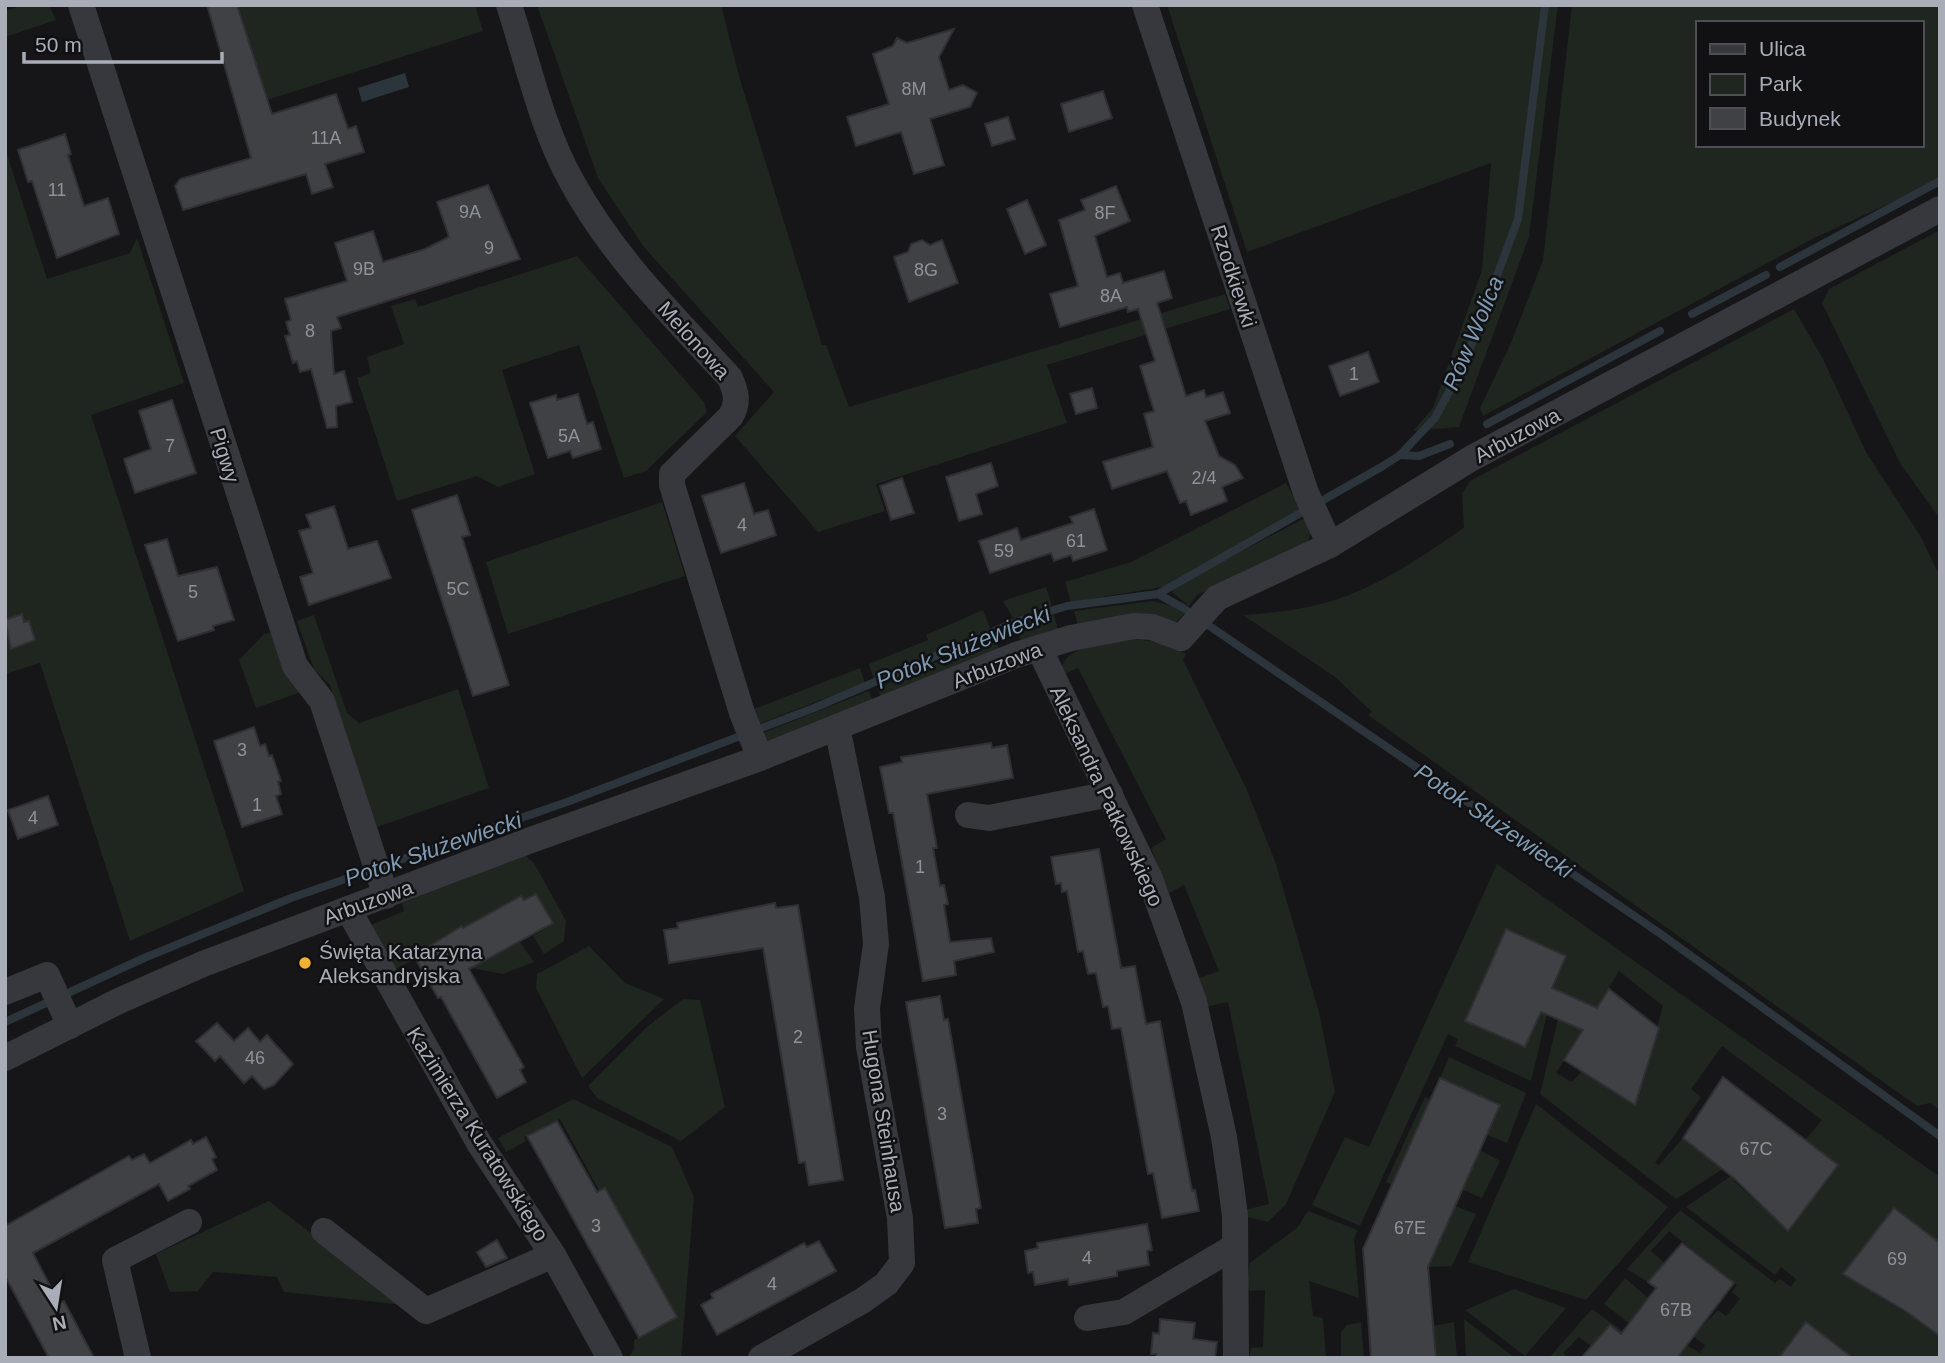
<svg xmlns="http://www.w3.org/2000/svg" width="1945" height="1363" viewBox="0 0 1945 1363" font-family="Helvetica,sans-serif">
	<rect width="100%" height="100%" fill="#161618"/>
	<!-- green -->
	<g fill="#1e261f" fill-rule="evenodd">
		<polygon points="24,5 49,5 56,20 5,37 5,11"/>
		<polygon points="237,5 475,5 483,31 267,100"/>
		<polygon points="537,5 721,5 739,76 822,345 826,345 849,407 1225,294 1230,309 1047,365 1067,423 876,484 885,511 818,532 735,436 774,392 643,246 598,178"/>
		<polygon points="1167,5 1558,5 1529,237 1459,427 1413,431 1433,408 1482,270 1491,163 1247,252"/>
		<path d="M1572,5h368v175l-128,59 -329,177 -3,-8 31,-65 32,-83zM1698,23h224v122h-224z"/>
		<polygon points="5,148 47,279 130,253 137,238 184,383 91,415 244,891 130,941 40,663 5,674"/>
		<polygon points="1940,230 1940,519 1900,463 1822,303 1829,289"/>
		<polygon points="577,256 704,402 707,412 646,471 624,478 579,345 502,370 535,474 498,487 477,476 397,501 357,378 371,373 367,357 404,344 391,306 415,299 418,307"/>
		<path d="M1794,309l29,50 43,93 55,85 19,40v533l-10,-7 -13,3 -549,-391 4,-3 -37,-35 -92,-62c29,-2 57,-5 85,-13 50,-14 94,-46 136,-74l-2,-34 8,-13z"/>
		<polygon points="1286,483 1302,513 1169,586 1071,602 1065,582 1131,562"/>
		<polygon points="662,502 685,576 508,634 486,562"/>
		<polygon points="1305,518 1311,532 1307,545 1197,595 1189,606 1173,593 1172,588"/>
		<polygon points="1046,587 1052,606 1013,618 1003,601"/>
		<polygon points="1153,601 1172,606 1184,614 1176,622 1078,626 1074,611"/>
		<polygon points="983,610 990,628 874,679 869,664 928,640 926,635"/>
		<polygon points="314,615 347,713 359,723 458,689 489,788 377,827 330,685 314,669 297,621"/>
		<polygon points="1054,615 1059,632 1021,642 1017,627"/>
		<polygon points="273,632 304,691 256,708 239,660 264,634"/>
		<polygon points="995,637 999,649 882,699 877,688"/>
		<path d="M1132,639l29,3 25,12 -3,6 63,128 30,76 44,152 15,76 -49,112 -18,18 -21,-5 -2,-7 24,-6 -41,-202 -22,5 -9,-28 22,-8 -35,-86 -15,8 -18,-45 15,-9 -88,-171 -14,6 -3,-5c7,-26 49,-27 71,-30z"/>
		<polygon points="860,668 865,683 759,724 754,709"/>
		<polygon points="869,691 873,702 767,745 763,733"/>
		<polygon points="525,855 534,863 566,921 564,941 544,954 533,936 550,926 533,895 396,969 371,925 404,911 402,903"/>
		<polygon points="1497,864 1940,1177 1940,1243 1843,1274 1906,1313 1919,1299 1925,1325 1940,1336 1940,1358 1853,1358 1806,1322 1779,1358 1677,1358 1687,1345 1700,1353 1705,1345 1693,1336 1718,1310 1726,1316 1740,1299 1732,1292 1737,1285 1669,1231 1651,1251 1665,1263 1648,1282 1627,1269 1680,1210 1775,1283 1780,1279 1791,1287 1796,1279 1781,1267 1775,1275 1686,1207 1741,1169 1734,1181 1788,1231 1838,1166 1805,1140 1822,1120 1722,1046 1691,1089 1701,1097 1655,1163 1659,1165 1683,1138 1717,1165 1732,1163 1676,1199 1540,1094 1558,1019 1583,1030 1556,1073 1572,1082 1582,1071 1635,1104 1663,1006 1619,971 1597,1008 1552,988 1506,930 1465,1021 1525,1047 1541,1012 1547,1014 1531,1081 1455,1046 1458,1039 1448,1034 1360,1226 1312,1205 1345,1137 1369,1147"/>
		<polygon points="520,942 534,962 503,974 471,968"/>
		<polygon points="589,946 625,983 664,999 582,1078 536,988 537,974"/>
		<polygon points="683,999 700,1000 725,1107 681,1141 597,1098 588,1086 647,1027"/>
		<polygon points="1449,1057 1526,1093 1507,1143 1487,1135 1500,1106 1440,1078"/>
		<polygon points="1425,1097 1430,1100 1393,1185 1386,1182"/>
		<polygon points="573,1099 672,1147 694,1197 681,1358 629,1358 634,1349 634,1340 670,1320 560,1119 524,1137 526,1141 506,1152 498,1138"/>
		<polygon points="1536,1104 1668,1207 1586,1300 1468,1262"/>
		<polygon points="1480,1150 1500,1161 1482,1198 1463,1190"/>
		<polygon points="269,1201 405,1305 284,1292 277,1277 213,1272 198,1291 170,1292 156,1254"/>
		<polygon points="1455,1206 1476,1214 1452,1266 1428,1267"/>
		<polygon points="1308,1211 1358,1230 1354,1239 1359,1298 1309,1281 1313,1316 1323,1318 1326,1358 1249,1358 1251,1348 1263,1347 1265,1290 1246,1291 1250,1263 1297,1228"/>
		<polygon points="1625,1278 1648,1298 1629,1323 1604,1304"/>
		<polygon points="1514,1289 1566,1308 1525,1356 1465,1310"/>
		<polygon points="1592,1309 1622,1331 1621,1334 1609,1325 1591,1346 1579,1337 1563,1353 1568,1358 1549,1358"/>
		<polygon points="1464,1319 1515,1358 1466,1358"/>
		<polygon points="1361,1322 1364,1358 1341,1358 1341,1332 1347,1325"/>
		<polygon points="1454,1322 1457,1358 1436,1358 1433,1326"/>
	</g>
	<!-- water -->
	<polygon fill="#2c353c" points="405,73 409,87 362,102 358,88"/>
	<g fill="none" stroke-linecap="round" stroke-linejoin="round">
		<!-- stream -->
		<g stroke="#2c353c" stroke-width="8">
			<polyline points="1780,267 1940,181"/>
			<polyline points="1692,314 1766,275"/>
			<polyline points="1487,424 1660,331"/>
			<polyline points="1400,455 1419,456 1450,444"/>
			<polyline points="1158,594 1383,466 1400,455 1435,418 1465,362 1518,219 1545,5"/>
			<polyline points="5,1022 144,958 291,898 567,802 814,708 1018,621 1067,606 1158,594 1183,608 1658,932 1940,1136"/>
		</g>
	</g>
	<!-- building -->
	<g fill="#404145" stroke="#303034" stroke-width="2">
		<polygon points="207,5 237,5 272,114 336,94 348,129 356,126 364,152 325,164 333,187 312,194 306,174 183,210 175,186 180,179 251,158"/>
		<polygon points="954,29 939,57 949,90 963,85 977,93 970,107 930,119 944,165 914,174 901,132 856,146 847,117 889,104 873,54 893,46 897,38 907,43"/>
		<polygon points="1103,91 1112,118 1069,132 1061,104"/>
		<polygon points="1008,117 1015,139 992,146 985,124"/>
		<polygon points="65,134 71,154 68,155 84,206 108,198 119,234 57,258 32,181 28,182 18,150"/>
		<polygon points="488,185 520,259 337,317 341,328 331,331 334,374 344,371 352,402 336,406 337,427 327,428 311,369 300,372 297,361 293,363 285,336 290,335 286,322 291,320 285,299 347,281 335,243 373,231 383,262 425,249 449,237 437,202"/>
		<polygon points="1116,186 1130,221 1095,236 1107,277 1120,273 1123,283 1164,271 1172,298 1157,303 1186,396 1204,390 1206,397 1223,392 1230,413 1205,421 1219,456 1235,465 1243,478 1222,487 1227,501 1191,515 1186,501 1180,503 1167,471 1112,489 1103,462 1153,447 1144,414 1154,411 1140,366 1155,361 1138,309 1128,312 1127,307 1060,327 1050,294 1078,286 1059,220 1085,210 1081,200"/>
		<polygon points="1027,200 1046,245 1025,254 1007,209"/>
		<polygon points="922,240 930,245 942,240 958,283 909,302 894,257 908,252 911,244"/>
		<polygon points="1368,352 1379,382 1340,396 1329,366"/>
		<polygon points="1092,388 1097,408 1076,414 1070,394"/>
		<polygon points="578,394 587,424 593,422 601,449 573,458 570,451 548,458 530,403 556,395 557,400"/>
		<polygon points="172,400 196,473 135,493 124,459 151,449 139,411"/>
		<polygon points="991,463 998,486 976,494 982,514 959,521 946,477"/>
		<polygon points="902,478 914,513 891,520 880,486"/>
		<polygon points="744,483 754,514 768,510 776,535 721,553 702,496"/>
		<polygon points="457,495 470,535 462,537 509,685 473,696 412,510"/>
		<polygon points="334,506 348,549 377,541 391,578 309,605 300,577 313,573 299,531 311,528 306,515"/>
		<polygon points="1094,509 1107,550 1073,561 1071,555 1054,561 1051,553 990,573 979,541 1017,528 1021,540 1073,523 1070,517"/>
		<polygon points="167,539 178,576 217,567 234,620 213,626 214,630 178,641 145,545"/>
		<polygon points="22,614 24,622 29,621 35,640 11,649 5,620"/>
		<polygon points="254,727 260,746 265,744 269,756 272,755 281,781 278,782 281,794 276,796 282,814 242,827 214,741"/>
		<polygon points="991,743 992,748 1007,745 1013,778 927,794 937,848 933,848 940,886 944,885 948,904 944,905 950,942 991,938 994,952 954,961 956,975 923,981 893,813 889,813 880,767 902,762 901,757"/>
		<polygon points="48,796 58,825 18,839 8,810"/>
		<polygon points="1099,849 1121,968 1135,966 1146,1024 1160,1021 1192,1191 1195,1190 1199,1211 1162,1218 1153,1173 1148,1174 1121,1028 1112,1029 1108,1006 1103,1007 1096,973 1088,974 1083,951 1078,952 1067,891 1062,892 1061,883 1056,884 1051,857"/>
		<polygon points="536,894 553,923 469,969 524,1067 520,1070 526,1082 497,1098 441,997 438,998 414,956 462,926 463,928 521,896 524,900"/>
		<polygon points="775,903 776,908 798,905 843,1180 809,1185 805,1162 799,1163 763,948 669,963 664,930 678,928 677,923"/>
		<polygon points="1506,929 1566,956 1552,988 1597,1008 1609,989 1659,1028 1635,1105 1564,1060 1583,1030 1541,1012 1525,1047 1465,1021"/>
		<polygon points="940,996 944,1020 948,1019 981,1208 976,1209 978,1223 945,1228 906,1002"/>
		<polygon points="217,1023 234,1041 248,1028 260,1042 267,1035 293,1064 274,1085 264,1089 252,1076 244,1083 220,1056 215,1061 196,1041"/>
		<polygon points="1723,1077 1838,1165 1788,1231 1735,1179 1683,1138"/>
		<polygon points="1440,1078 1500,1105 1428,1267 1436,1358 1371,1358 1363,1249"/>
		<polygon points="557,1121 597,1192 605,1188 677,1317 639,1338 527,1136"/>
		<polygon points="206,1137 216,1157 212,1159 217,1170 188,1186 190,1189 168,1201 159,1184 33,1253 59,1303 64,1301 94,1358 49,1358 5,1276 5,1226 129,1156 132,1160 144,1154 150,1163 191,1140 193,1144"/>
		<polygon points="1894,1208 1940,1243 1940,1336 1907,1312 1843,1274"/>
		<polygon points="1147,1224 1152,1250 1147,1251 1149,1265 1117,1271 1117,1276 1069,1285 1068,1279 1035,1285 1033,1272 1028,1273 1025,1251 1038,1248 1037,1243"/>
		<polygon points="497,1240 507,1258 486,1267 477,1252"/>
		<polygon points="819,1241 836,1271 717,1335 701,1305 713,1298 711,1294 804,1243 807,1247"/>
		<polygon points="1682,1243 1734,1283 1677,1358 1581,1358 1610,1325 1621,1334 1656,1288 1648,1282"/>
		<polygon points="1160,1319 1195,1323 1193,1339 1217,1342 1215,1358 1156,1358 1156,1354 1151,1354 1153,1333 1159,1334"/>
		<polygon points="1806,1322 1853,1358 1779,1358"/>
	</g>
	<g fill="none" stroke-linecap="round" stroke-linejoin="round">
		<!-- minor -->
		<g stroke="#37383d" stroke-width="26">
			<polyline points="81,5 295,666 322,701 386,896"/>
			<path d="M509,5c19,58 33,124 63,177 41,75 101,134 158,196 6,14 9,24 1,38l-59,58v11l70,228 18,45"/>
			<polyline points="1145,5 1306,493 1330,545"/>
			<polyline points="1039,648 1150,879 1194,1002 1224,1137 1231,1185 1235,1216 1236,1358"/>
			<polyline points="968,815 989,818 1110,794"/>
			<polyline points="348,909 479,1143 553,1255 610,1358"/>
			<polyline points="5,992 47,975 70,1026"/>
			<polyline points="5,1058 121,1000 203,964 531,840 760,758 1016,655 1071,638 1134,626 1152,627 1181,638 1217,598 1330,545 1472,458 1940,209"/>
			<polyline points="324,1231 426,1311 553,1255"/>
			<polyline points="1087,1318 1124,1312 1234,1247"/>
			<polyline points="138,1358 115,1260 189,1222"/>
			<polyline points="761,1358 862,1301 886,1284 902,1263 900,1218 869,1047 867,1008 876,944 872,897 837,727"/>
		</g>
	</g>
	<!-- markers -->
	<circle fill="#f2b134" stroke="#111113" stroke-width="2.5" cx="305" cy="963" r="7"/>
	<g text-anchor="middle" dominant-baseline="central" stroke-width="5" stroke-linejoin="round" paint-order="stroke">
		<!-- number labels -->
		<g font-size="18" fill="#8e929b">
			<text x="914" y="89">8M</text>
			<text x="326" y="138">11A</text>
			<text x="57" y="190">11</text>
			<text x="470" y="212">9A</text>
			<text x="1105" y="213">8F</text>
			<text x="489" y="248">9</text>
			<text x="364" y="269">9B</text>
			<text x="926" y="270">8G</text>
			<text x="1111" y="296">8A</text>
			<text x="310" y="331">8</text>
			<text x="1354" y="374">1</text>
			<text x="569" y="436">5A</text>
			<text x="170" y="446">7</text>
			<text x="1204" y="478">2/4</text>
			<text x="742" y="525">4</text>
			<text x="1076" y="541">61</text>
			<text x="1004" y="551">59</text>
			<text x="458" y="589">5C</text>
			<text x="193" y="592">5</text>
			<text x="242" y="750">3</text>
			<text x="257" y="805">1</text>
			<text x="33" y="818">4</text>
			<text x="920" y="867">1</text>
			<text x="798" y="1037">2</text>
			<text x="255" y="1058">46</text>
			<text x="942" y="1114">3</text>
			<text x="1756" y="1149">67C</text>
			<text x="596" y="1226">3</text>
			<text x="1410" y="1228">67E</text>
			<text x="1087" y="1258">4</text>
			<text x="1897" y="1259">69</text>
			<text x="772" y="1284">4</text>
			<text x="1676" y="1310">67B</text>
		</g>
		<!-- street labels -->
		<g font-size="21" fill="#a8adb8" stroke="#111113">
			<text transform="translate(1234 276) rotate(72)">Rzodkiewki</text>
			<text transform="translate(694 340) rotate(48)">Melonowa</text>
			<text transform="translate(1517 435) rotate(-28)">Arbuzowa</text>
			<text transform="translate(225 455) rotate(73)">Pigwy</text>
			<text transform="translate(997 665) rotate(-21)">Arbuzowa</text>
			<text transform="translate(1107 796) rotate(65)">Aleksandra Patkowskiego</text>
			<text transform="translate(368 902) rotate(-20)">Arbuzowa</text>
			<text transform="translate(884 1121) rotate(81)">Hugona Steinhausa</text>
			<text transform="translate(478 1134) rotate(58)">Kazimierza Kuratowskiego</text>
		</g>
		<!-- poi labels -->
		<g font-size="21" fill="#a8adb8" stroke="#111113" text-anchor="start">
			<text x="319" y="951">Święta Katarzyna<tspan x="319" dy="24">Aleksandryjska</tspan></text>
		</g>
		<!-- water labels -->
		<g font-size="23" font-style="italic" fill="#7f9bb3" stroke="#111113">
			<text transform="translate(1473 333) rotate(-67)">Rów Wolica</text>
			<text transform="translate(963 647) rotate(-22)">Potok Służewiecki</text>
			<text transform="translate(1494 821) rotate(34)">Potok Służewiecki</text>
			<text transform="translate(433 849) rotate(-19)">Potok Służewiecki</text>
		</g>
	</g>
	<!-- border -->
	<rect width="1945" height="1363" fill="none" stroke="#a8adb8" stroke-width="14"/>
	<!-- legend -->
	<rect x="1696" y="21" width="228" height="126" fill="#111113" stroke="#4d4f55" stroke-width="2"/>
	<rect x="1710" y="44" width="35" height="10" fill="#37383d" stroke="#4d4f55" stroke-width="2"/>
	<text x="1759" y="56" font-size="21" fill="#a8adb8">Ulica</text>
	<rect x="1710" y="74" width="35" height="21" fill="#1e261f" stroke="#4d4f55" stroke-width="2"/>
	<text x="1759" y="91" font-size="21" fill="#a8adb8">Park</text>
	<rect x="1710" y="108" width="35" height="21" fill="#404145" stroke="#4d4f55" stroke-width="2"/>
	<text x="1759" y="126" font-size="21" fill="#a8adb8">Budynek</text>
	<!-- north arrow -->
	<g transform="translate(56 1307) rotate(168)" stroke="#111113" stroke-width="5" paint-order="stroke">
	<path d="M0-5L12 26L0 18L-12 26Z" fill="#a8adb8"/>
	<text y="-10" font-size="19" font-weight="bold" text-anchor="middle" fill="#a8adb8">N</text>
	</g>
	<!-- scale -->
	<path d="M24 52v10h198v-10" fill="none" stroke="#a8adb8" stroke-width="3.5"/>
	<text x="35" y="52" font-size="21" fill="#a8adb8" stroke="#111113" stroke-width="5" paint-order="stroke">50 m</text>
</svg>
